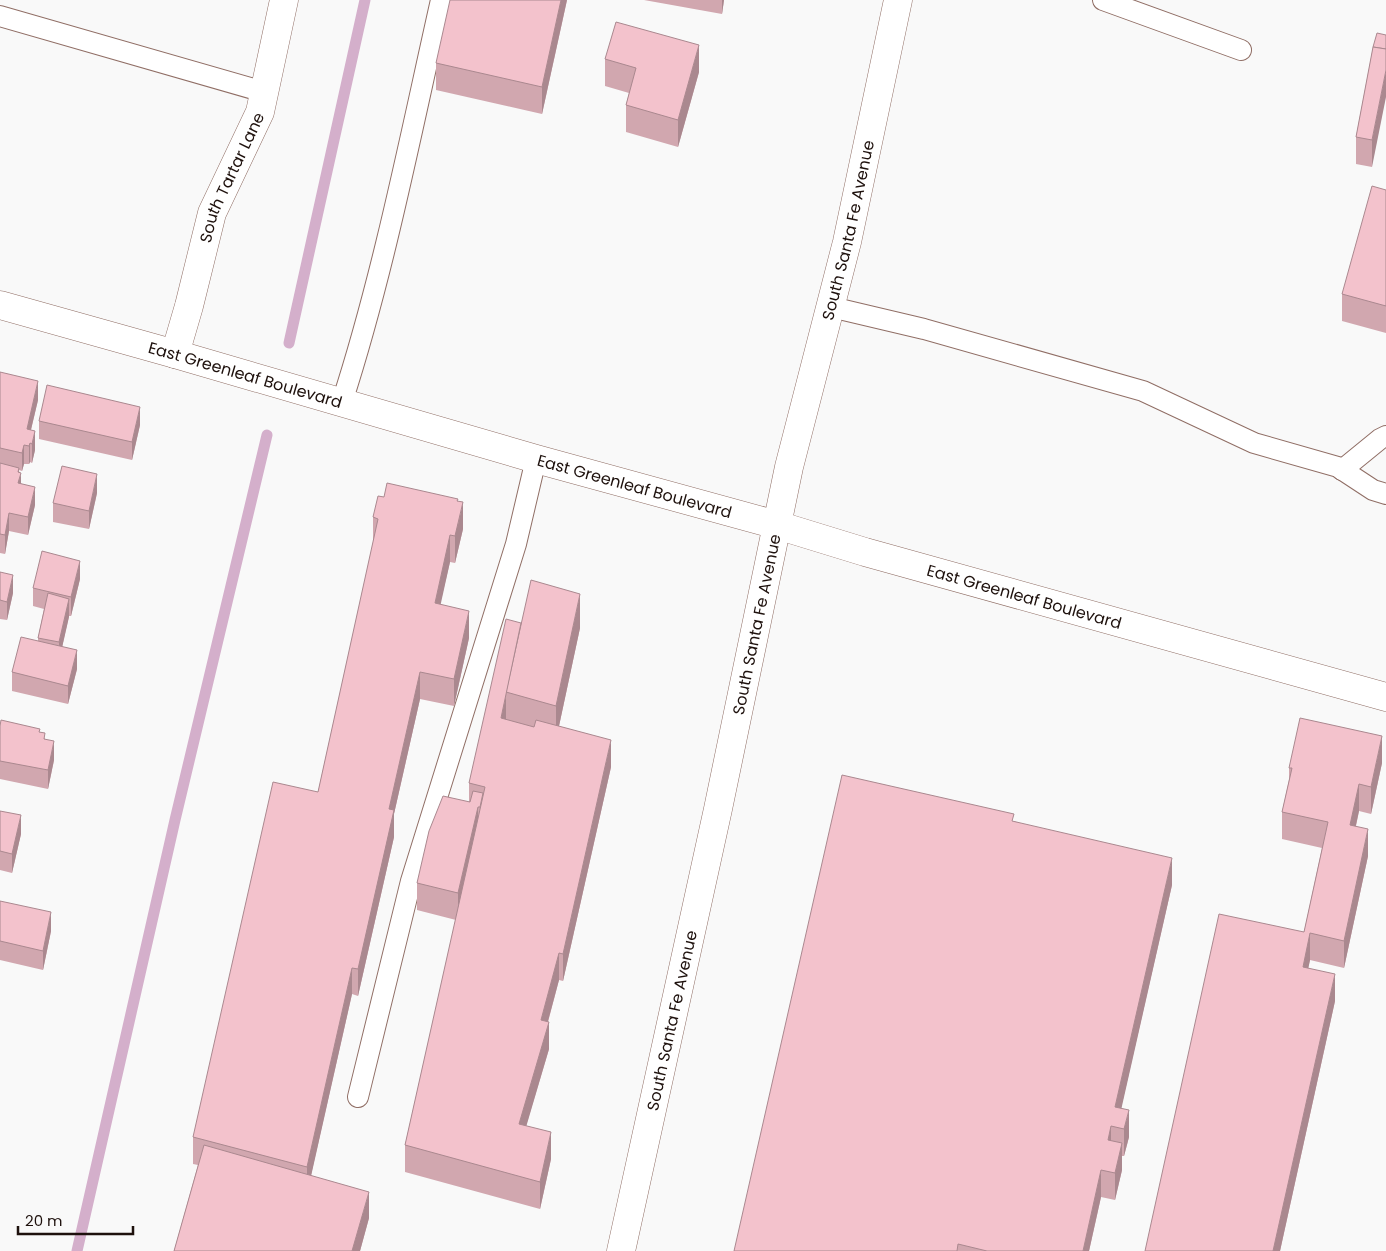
<svg xmlns="http://www.w3.org/2000/svg" width="1386" height="1251" viewBox="0 0 1386 1251" font-family="Poppins,sans-serif">
	<rect width="100%" height="100%" fill="#f9f9f9"/>
	<g fill="none" stroke-linecap="round" stroke-linejoin="round">
		<!-- stream -->
		<g stroke="#d4afcb" stroke-width="11">
			<polyline points="289,343 365,0"/>
			<polyline points="77,1251 175,820 267,435"/>
		</g>
		<defs>
			<g id="lane">
				<polyline points="1103,0 1241,50"/>
				<polyline points="0,16 264,92"/>
				<polyline points="831,307 924,329 1143,391 1254,443 1338,467 1373,490 1386,494"/>
				<path d="M342,402c42,-130 69,-269 99,-402"/>
				<polyline points="1342,470 1380,439 1386,436"/>
				<polyline points="358,1097 411,881 516,544 536,459"/>
			</g>
			<g id="street">
				<path id="s1" d="M175,354l14,-48 23,-93 48,-101 24,-112"/>
			</g>
			<g id="secondary">
				<path id="s2" d="M0,305l175,49 361,105 241,66 88,27 521,145"/>
				<path id="s3" d="M621,1251l97,-442 71,-342 58,-225 51,-242"/>
			</g>
		</defs>
		<!-- lane casing -->
		<use href="#lane" stroke="#906e65" stroke-width="22"/>
		<!-- street casing -->
		<use href="#street" stroke="#906e65" stroke-width="29"/>
		<!-- secondary casing -->
		<use href="#secondary" stroke="#906e65" stroke-width="29"/>
		<!-- lane -->
		<use href="#lane" stroke="#fff" stroke-width="20"/>
		<!-- street -->
		<use href="#street" stroke="#fff" stroke-width="28"/>
		<!-- secondary -->
		<use href="#secondary" stroke="#fff" stroke-width="28"/>
	</g>
	<!-- wall -->
	<g fill="#d1a7af">
		<polygon points="567,0 542,114 436,90 436,63"/>
		<polygon points="644,0 724,0 722,14"/>
		<polygon points="1373,47 1372,167 1356,164 1356,137"/>
		<polygon points="605,59 699,72 678,147 626,132 626,105 629,93 605,86"/>
		<polygon points="1386,190 1386,333 1342,321 1342,294"/>
		<polygon points="0,372 38,400 31,430 35,450 32,463 30,462 29,464 24,464 22,471 19,470 21,483 35,505 28,535 9,531 5,554 0,553"/>
		<polygon points="39,421 140,425 132,460 39,439"/>
		<polygon points="97,493 89,529 53,522 53,503"/>
		<polygon points="384,497 458,501 463,529 455,563 450,562 440,604 469,638 454,706 420,699 394,814 394,837 358,996 352,994 311,1175 369,1218 360,1251 174,1251 198,1165 193,1164 193,1137 318,792 373,544 373,517"/>
		<polygon points="0,563 0,572 13,593 7,620 0,619"/>
		<polygon points="80,579 71,616 69,616 62,647 77,669 68,704 12,691 12,672 38,641 38,638 44,609 33,606 33,588"/>
		<polygon points="521,623 580,628 559,726 611,767 563,981 559,980 548,1022 549,1049 526,1126 551,1159 540,1209 405,1172 405,1145 456,920 417,910 417,883 469,802 469,783"/>
		<polygon points="0,726 40,732 45,739 54,760 48,789 0,779"/>
		<polygon points="1382,763 1371,814 1359,811 1356,826 1368,856 1344,968 1310,960 1308,968 1335,1001 1280,1251 1145,1251 1304,932 1322,848 1282,839 1282,812 1289,780 1289,768"/>
		<polygon points="0,811 21,834 12,873 0,870"/>
		<polygon points="1014,821 1172,885 1121,1108 1129,1137 1124,1156 1122,1156 1122,1170 1115,1200 1101,1197 1089,1251 734,1251"/>
		<polygon points="0,901 51,931 43,970 0,960"/>
	</g>
	<!-- shaded-wall -->
	<g fill="#aa888f">
		<polygon points="561,0 567,0 542,114 542,87"/>
		<polygon points="722,0 724,0 722,14"/>
		<polygon points="699,45 699,72 678,147 678,120"/>
		<polygon points="1386,70 1386,97 1372,167 1372,140"/>
		<polygon points="38,381 38,400 27,446 27,429"/>
		<polygon points="140,407 140,425 132,460 132,442"/>
		<polygon points="35,431 35,450 32,463 32,444"/>
		<polygon points="30,443 30,462 29,464 29,446"/>
		<polygon points="24,445 24,464 22,471 22,453"/>
		<polygon points="19,468 19,481 21,473 21,491 18,501 18,472"/>
		<polygon points="97,474 97,493 89,529 89,511"/>
		<polygon points="35,487 35,505 28,535 28,517"/>
		<polygon points="458,499 458,525 463,502 463,529 455,563 455,536"/>
		<polygon points="9,513 9,531 5,554 5,535"/>
		<polygon points="450,535 450,562 435,630 435,603"/>
		<polygon points="80,561 80,579 71,616 71,597"/>
		<polygon points="13,575 13,593 7,620 7,602"/>
		<polygon points="580,594 580,628 556,740 556,706"/>
		<polygon points="69,599 69,617 59,661 59,642"/>
		<polygon points="469,611 469,638 454,706 454,679"/>
		<polygon points="77,650 77,669 68,704 68,686"/>
		<polygon points="420,672 420,699 394,814 394,837 358,996 358,969 389,809"/>
		<polygon points="506,696 506,723 501,718"/>
		<polygon points="1382,736 1382,763 1371,814 1371,787"/>
		<polygon points="611,740 611,767 563,981 563,954"/>
		<polygon points="54,741 54,760 48,789 48,770"/>
		<polygon points="1359,784 1359,811 1350,852 1350,825"/>
		<polygon points="478,807 478,834 458,920 458,893"/>
		<polygon points="21,815 21,834 12,873 12,854"/>
		<polygon points="1368,829 1368,856 1344,968 1344,941"/>
		<polygon points="1172,858 1172,885 1117,1128 1115,1107"/>
		<polygon points="51,912 51,931 43,970 43,951"/>
		<polygon points="1310,933 1310,960 1303,994 1303,967"/>
		<polygon points="559,953 559,980 541,1047 541,1020"/>
		<polygon points="352,968 352,994 307,1194 307,1167"/>
		<polygon points="1335,974 1335,1001 1280,1251 1273,1251"/>
		<polygon points="549,1022 549,1049 519,1151 519,1124"/>
		<polygon points="1129,1110 1129,1137 1124,1156 1124,1129"/>
		<polygon points="1111,1126 1111,1153 1108,1140"/>
		<polygon points="551,1132 551,1159 540,1209 540,1182"/>
		<polygon points="1122,1143 1122,1170 1115,1200 1115,1173"/>
		<polygon points="1101,1170 1101,1197 1089,1251 1083,1251"/>
		<polygon points="369,1192 369,1218 360,1251 352,1251"/>
	</g>
	<!-- building -->
	<g fill="#f3c2cc" stroke="#aa888f">
		<polygon points="450,0 561,0 542,87 436,63"/>
		<polygon points="616,22 699,45 678,120 626,105 636,68 605,59"/>
		<polygon points="1377,33 1386,35 1386,49 1373,47"/>
		<polygon points="1373,47 1386,49 1386,70 1372,140 1356,137"/>
		<polygon points="1372,186 1386,190 1386,306 1342,294"/>
		<polygon points="0,372 38,381 27,429 35,431 32,444 30,443 29,446 24,445 22,453 0,448"/>
		<polygon points="47,385 140,407 132,442 39,421"/>
		<polygon points="0,463 19,468 18,472 21,473 18,483 35,487 28,517 9,513 5,535 0,534"/>
		<polygon points="62,466 97,474 89,511 53,503"/>
		<polygon points="387,483 458,499 457,501 463,502 455,536 450,535 435,603 469,611 454,679 420,672 389,809 394,810 358,969 352,968 307,1167 193,1137 273,782 318,792 378,519 373,517 378,496 384,497"/>
		<polygon points="42,551 80,561 71,597 33,588"/>
		<polygon points="0,572 13,575 7,602 0,600"/>
		<polygon points="531,580 580,594 556,706 506,692"/>
		<polygon points="48,593 69,599 59,642 38,638"/>
		<polygon points="506,619 521,623 501,718 534,727 536,720 611,740 563,954 559,953 541,1020 549,1022 519,1124 551,1132 540,1182 405,1145 485,787 469,783"/>
		<polygon points="21,637 77,650 68,686 12,672"/>
		<polygon points="1300,718 1382,736 1371,787 1359,784 1350,825 1368,829 1344,941 1310,933 1303,967 1335,974 1273,1251 1145,1251 1219,914 1304,932 1328,822 1282,812 1292,768 1289,768"/>
		<polygon points="1,720 40,729 39,732 45,733 44,739 54,741 48,770 0,761 0,726"/>
		<polygon points="842,775 1014,814 1012,821 1172,858 1115,1107 1129,1110 1124,1129 1111,1126 1108,1140 1122,1143 1115,1173 1101,1170 1083,1251 987,1251 958,1244 957,1251 734,1251"/>
		<polygon points="473,791 483,793 480,807 478,807 458,893 417,883 429,831 443,796 470,802"/>
		<polygon points="0,811 21,815 12,854 0,851"/>
		<polygon points="0,901 51,912 43,951 0,941"/>
		<polygon points="204,1145 369,1192 352,1251 174,1251"/>
	</g>
	<g text-anchor="middle" dominant-baseline="central" stroke-width="4.5" stroke-linejoin="round" paint-order="stroke">
		<!-- street labels -->
		<g font-size="16" fill="#1e110d" stroke="#f9f9f9">
			<text stroke="none"><textPath href="#s1" startOffset="186">South Tartar Lane</textPath></text>
			<text stroke="none"><textPath href="#s3" startOffset="1046">South Santa Fe Avenue</textPath></text>
			<text stroke="none"><textPath href="#s2" startOffset="255">East Greenleaf Boulevard</textPath></text>
			<text stroke="none"><textPath href="#s2" startOffset="660">East Greenleaf Boulevard</textPath></text>
			<text stroke="none"><textPath href="#s2" startOffset="1065">East Greenleaf Boulevard</textPath></text>
			<text stroke="none"><textPath href="#s3" startOffset="641">South Santa Fe Avenue</textPath></text>
			<text stroke="none"><textPath href="#s3" startOffset="236">South Santa Fe Avenue</textPath></text>
		</g>
	</g>
	<!-- scale -->
	<path d="M18 1226v8h115v-8" fill="none" stroke="#1e110d" stroke-width="2.5"/>
	<text x="25" y="1226" font-size="15" fill="#1e110d" stroke="#f9f9f9" stroke-width="4" paint-order="stroke">20 m</text>
</svg>
